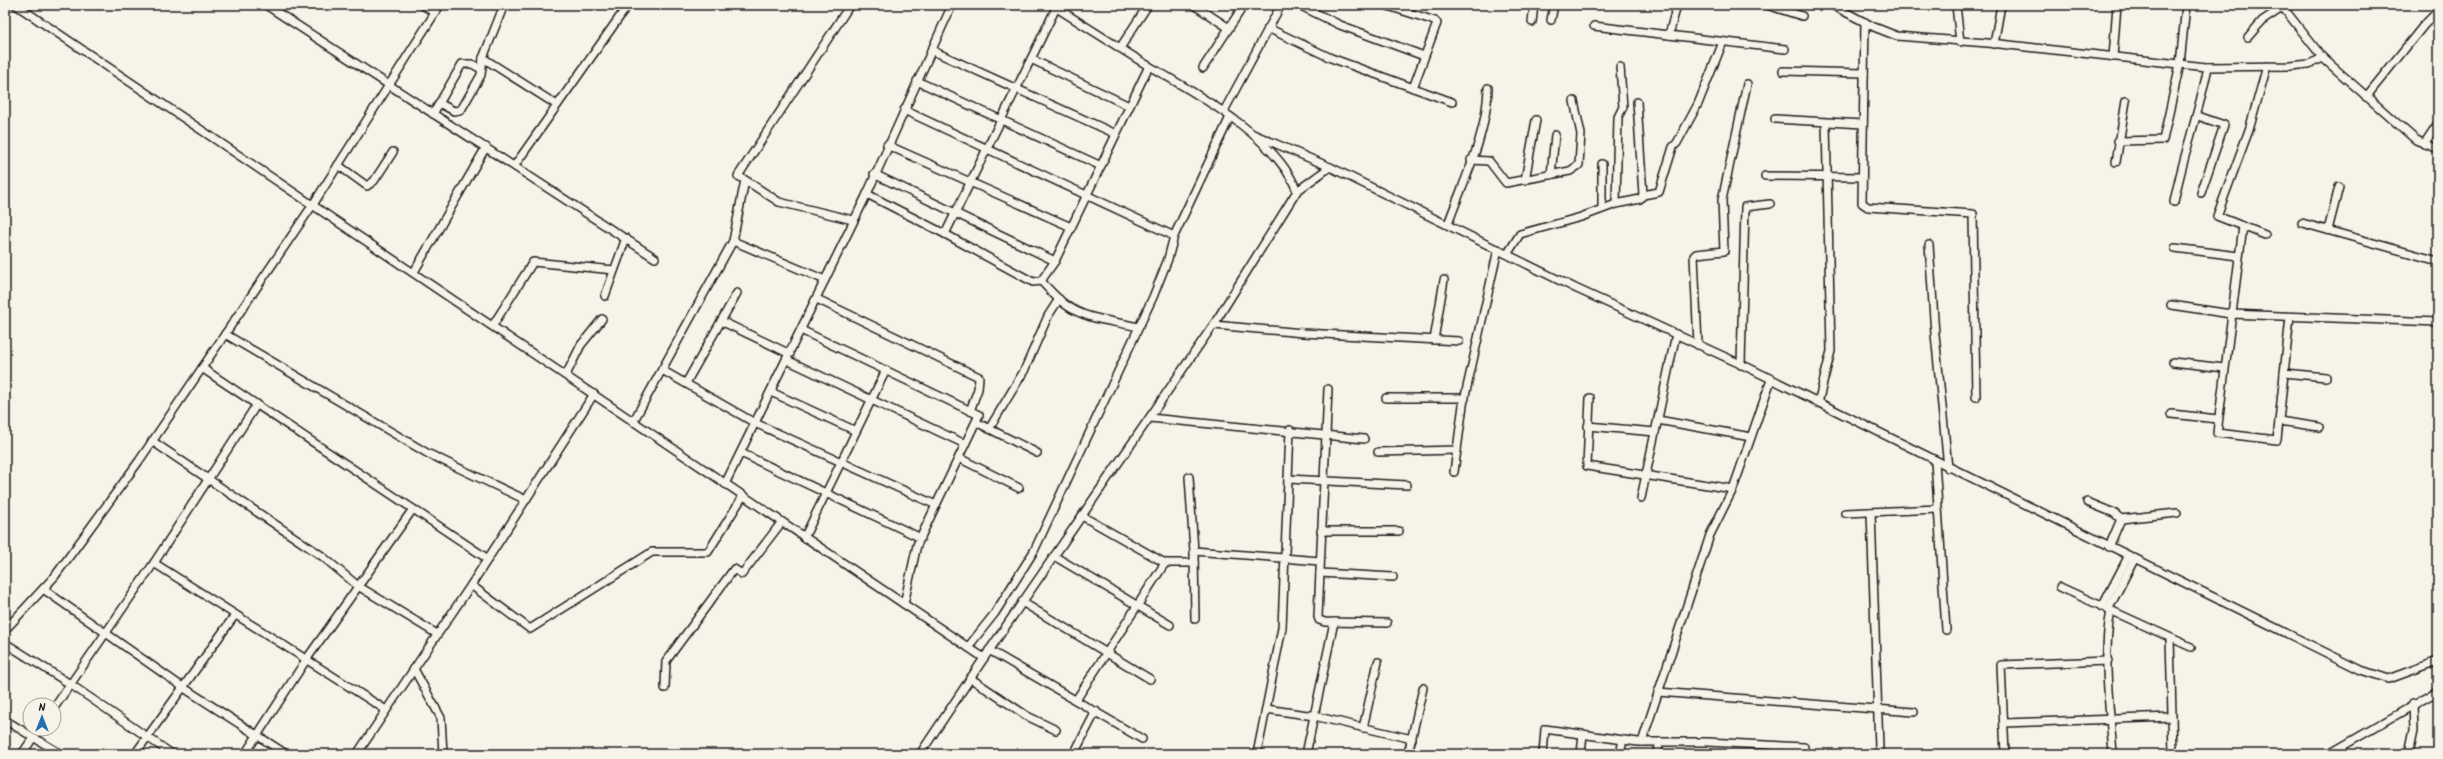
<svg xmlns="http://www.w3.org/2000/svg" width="2443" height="759" viewBox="0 0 2443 759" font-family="Kalam,sans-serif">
	<rect width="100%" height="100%" fill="#f7f3e8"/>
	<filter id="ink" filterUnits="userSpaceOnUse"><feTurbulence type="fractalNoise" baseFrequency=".025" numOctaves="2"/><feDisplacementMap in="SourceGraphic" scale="8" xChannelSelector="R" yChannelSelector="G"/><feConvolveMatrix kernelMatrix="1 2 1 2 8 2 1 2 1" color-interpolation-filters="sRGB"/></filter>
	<g filter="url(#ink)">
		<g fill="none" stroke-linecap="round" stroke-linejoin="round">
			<defs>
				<g id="minor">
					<path d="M16,5c324,216 644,437 968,653"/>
					<polyline points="266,5 655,258"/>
					<polyline points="423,5 435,13"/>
					<polyline points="1194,5 1229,28 1244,5"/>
					<polyline points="1299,5 1340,25 1424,56"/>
					<polyline points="1385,5 1435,21 1437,23 1413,88"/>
					<polyline points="1767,5 1802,16"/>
					<polyline points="1832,5 1874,27 1897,36 2000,44 2206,67 2291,66 2309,64 2323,58"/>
					<polyline points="1956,5 1960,42"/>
					<polyline points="2281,5 2323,58 2416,140 2438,149"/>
					<polyline points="1551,20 1554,5"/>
					<polyline points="1532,22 1534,5"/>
					<polyline points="1865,22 1862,203 1868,207 1973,214 1976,397"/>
					<polyline points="1594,26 1785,49"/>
					<polyline points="1268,28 1331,58 1452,102"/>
					<polyline points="1669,35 1677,5"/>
					<polyline points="2248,37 2262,21 2283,7"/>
					<polyline points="1994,44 2001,5"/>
					<polyline points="1120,48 1148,5"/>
					<polyline points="931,50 1116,134"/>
					<polyline points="2113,57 2117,5"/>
					<polyline points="483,58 557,105"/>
					<polyline points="1031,59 1129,106"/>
					<polyline points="1203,68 1229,28"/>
					<polyline points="1783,71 1864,73"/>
					<polyline points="917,81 1101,166"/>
					<polyline points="2366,97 2424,25 2438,11"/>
					<polyline points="439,103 454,111 461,110 481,75 483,58 504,5"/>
					<polyline points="904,110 1174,236"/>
					<polyline points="1224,111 1281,5"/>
					<polyline points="433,114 462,64 472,64 481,69"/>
					<polyline points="2198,116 2224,125 2201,193"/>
					<polyline points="1775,119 1863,124"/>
					<polyline points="1253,134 1330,167"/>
					<polyline points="2118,141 2163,140 2180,64 2186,5"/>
					<polyline points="2424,144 2438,123"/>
					<polyline points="887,145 1071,227"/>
					<polyline points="1471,160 1489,161 1506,183 1570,171 1579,165 1581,134 1574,101"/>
					<polyline points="2116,162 2126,101"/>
					<polyline points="1602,164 1602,209"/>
					<polyline points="338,165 367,186 374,181 393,152"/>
					<polyline points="515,165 628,5"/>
					<polyline points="874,174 1055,261"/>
					<polyline points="1551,175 1555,135"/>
					<polyline points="1765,176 1862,177"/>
					<polyline points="745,180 738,176 850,5"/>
					<polyline points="1525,180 1536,120"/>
					<polyline points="1297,191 1330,167 1575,288 1747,367 2361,670 2389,679 2438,661"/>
					<polyline points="867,194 945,234 1056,8"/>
					<polyline points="1643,195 1659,192 1673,147 1677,143 1698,104 1723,42"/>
					<path d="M2174,202c9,-46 25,-89 34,-135"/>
					<polyline points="1616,204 1640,199 1643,195 1637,102"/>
					<polyline points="2302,223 2438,261"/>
					<path d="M1448,224c16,-44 39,-89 40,-136"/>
					<polyline points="2243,226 2217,433 2277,440 2290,317"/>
					<polyline points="2328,230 2339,187"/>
					<polyline points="945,234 1033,282 1041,281 1055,261 1149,66"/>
					<polyline points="2265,235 2217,216 2249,130 2267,66"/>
					<polyline points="733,241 825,280"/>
					<polyline points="1929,245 1935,334 1948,468"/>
					<polyline points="2175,248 2238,256"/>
					<polyline points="1508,253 1520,234 1581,217 1616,204 1618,117 1623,107 1620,67"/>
					<polyline points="414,272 486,147"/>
					<path d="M1041,281c8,8 16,18 25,24 20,15 49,16 72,22"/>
					<polyline points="605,296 626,238"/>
					<polyline points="817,299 979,377 978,389 970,411"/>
					<polyline points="2171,305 2231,314 2438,322"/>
					<polyline points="721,321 790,354"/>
					<polyline points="493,325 533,262 614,270"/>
					<polyline points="1214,325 1303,333 1459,341"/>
					<polyline points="801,330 979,415 917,545 904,604"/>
					<polyline points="225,334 427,453 526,500"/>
					<polyline points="1434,340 1444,280"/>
					<polyline points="1698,345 1694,256 1696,254 1724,251 1722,200 1747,84"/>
					<polyline points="787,360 965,444"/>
					<polyline points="2173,362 2224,368"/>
					<polyline points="1741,365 1745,207 1770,204"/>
					<polyline points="202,368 488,559"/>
					<polyline points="662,370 755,423 936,505"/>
					<polyline points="2284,373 2326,377"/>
					<polyline points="566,375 581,345 602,319"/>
					<polyline points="686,383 737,293"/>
					<polyline points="1328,389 1318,617 1319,620 1325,622 1387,623"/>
					<polyline points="771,392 856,431"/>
					<polyline points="1386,398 1465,398"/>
					<polyline points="1590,398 1587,466 1733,489"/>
					<polyline points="1818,403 1831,351 1826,123"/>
					<polyline points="2171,414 2218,419"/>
					<polyline points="1150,418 1364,439"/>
					<polyline points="1658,420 1751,437"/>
					<polyline points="2279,421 2319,427"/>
					<polyline points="633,422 733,241 745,180 779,202 853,220"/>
					<polyline points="976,422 1037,453"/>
					<polyline points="1588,426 1655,432"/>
					<polyline points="989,429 1024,371 1048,316 1059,299"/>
					<polyline points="152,441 322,556 358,586 437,634"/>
					<polyline points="1378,452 1457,450"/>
					<polyline points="741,453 921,538"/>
					<polyline points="959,458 1019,488"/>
					<polyline points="1935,461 1946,630"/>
					<polyline points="1454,472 1463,405 1498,249"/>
					<polyline points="1189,477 1194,551 1195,619"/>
					<polyline points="1288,479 1407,485"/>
					<polyline points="725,484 867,194 952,5"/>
					<polyline points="1641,498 1676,334"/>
					<polyline points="2087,502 2114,513 2121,519 2177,513"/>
					<polyline points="1871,512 1879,748"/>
					<polyline points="1845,513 1938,509"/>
					<polyline points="1082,516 1165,563 1194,563"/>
					<polyline points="1321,531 1399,531"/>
					<polyline points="804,538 886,370"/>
					<polyline points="2109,547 2121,519"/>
					<polyline points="1194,551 1320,561"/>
					<polyline points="1054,556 1170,625"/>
					<polyline points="154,563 386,710"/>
					<polyline points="1320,573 1393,577"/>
					<polyline points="471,585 530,629 652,552 708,552 743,496"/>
					<polyline points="2060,587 2191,647"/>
					<polyline points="43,589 184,688 286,754"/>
					<polyline points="1022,602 1150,679"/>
					<polyline points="2102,607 2128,557"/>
					<polyline points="2108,610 2134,560"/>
					<path d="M2111,611c-9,42 -1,99 2,143"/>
					<polyline points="5,630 55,576 139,461 314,203 440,5"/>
					<polyline points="2170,638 2173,754"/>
					<polyline points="5,643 70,684 172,754"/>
					<polyline points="968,647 995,613 1034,551 1153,297 1168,259 1174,236 1230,117"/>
					<polyline points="989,650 1142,739"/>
					<polyline points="970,678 1027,716 1056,730"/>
					<polyline points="665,688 666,661 734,569 742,574 781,523"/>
					<polyline points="1658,692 1914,712"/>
					<polyline points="1076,700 1165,563"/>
					<polyline points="54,708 154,563 257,404"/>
					<polyline points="1266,709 1314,716 1412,739"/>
					<polyline points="5,720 61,754"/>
					<polyline points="2004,723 2172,717"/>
					<polyline points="1363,728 1378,662"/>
					<polyline points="1642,742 1710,535 1733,489 1771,380"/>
					<polyline points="1077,748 1096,711"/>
					<polyline points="22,754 39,729"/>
					<polyline points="135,754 235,615"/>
					<polyline points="245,754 306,660 413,509"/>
					<polyline points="357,754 414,669"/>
					<polyline points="443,754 441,718 414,669 471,585 594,394"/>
					<path d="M920,754l64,-96 232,-337 81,-130c-21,-56 -106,-100 -155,-129 -30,-19 -60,-38 -90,-57"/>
					<polyline points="1257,754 1282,628 1290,430"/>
					<polyline points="1306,754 1334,622"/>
					<polyline points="1408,754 1423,688"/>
					<polyline points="1543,754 1545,729 1638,742 1707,742 1804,747 1803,754"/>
					<polyline points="1581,754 1583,734"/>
					<polyline points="1620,754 1623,740"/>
					<polyline points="1657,754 1660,742"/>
					<polyline points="2005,754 2001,665 2108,661"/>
					<polyline points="2329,754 2438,691"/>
					<polyline points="2409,754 2414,730 2413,704"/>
				</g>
			</defs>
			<!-- minor casing -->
			<use href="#minor" stroke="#1c1c1c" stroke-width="10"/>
			<!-- minor -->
			<use href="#minor" stroke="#f7f3e8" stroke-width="7"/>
		</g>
	</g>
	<!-- margin -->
	<rect width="2443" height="759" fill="none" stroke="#f7f3e8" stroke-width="20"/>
	<rect x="10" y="10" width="2423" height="739" fill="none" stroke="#1c1c1c" stroke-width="1.5" filter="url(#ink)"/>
	<!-- north arrow -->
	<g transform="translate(42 717)"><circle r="19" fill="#f7f3e8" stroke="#9f9d96"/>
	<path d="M0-3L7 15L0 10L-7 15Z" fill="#1f6fb2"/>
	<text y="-6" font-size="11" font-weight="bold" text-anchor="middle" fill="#1c1c1c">N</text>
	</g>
</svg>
